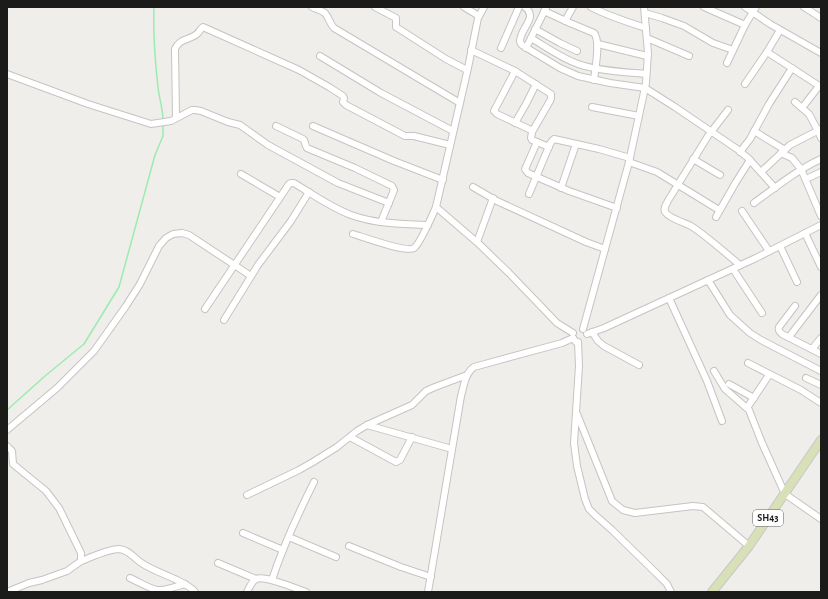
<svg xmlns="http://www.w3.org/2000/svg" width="828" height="599" viewBox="0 0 828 599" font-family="'Alegreya Sans',sans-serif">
	<rect width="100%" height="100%" fill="#efeeea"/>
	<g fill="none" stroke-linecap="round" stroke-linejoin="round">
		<!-- stream -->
		<g stroke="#9cebb0" stroke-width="1.5">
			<path d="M154,7c-1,27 1,53 4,80 1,11 5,22 5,33"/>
			<polyline points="7,410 45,376 84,344 119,287 155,155 163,136 163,124"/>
		</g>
		<defs>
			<g id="minor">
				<path d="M312,7c4,2 9,3 13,6 4,5 5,11 9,15l126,75"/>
				<polyline points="375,7 396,18 396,27 446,59 467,70"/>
				<polyline points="464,7 479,16"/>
				<path d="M525,7c14,11 -6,22 -5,35l2,3 38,23 18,8 32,7 35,5 30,19 62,42 11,9 27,30"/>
				<path d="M591,7c17,9 36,15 55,21"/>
				<polyline points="704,7 745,25"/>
				<polyline points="745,7 770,24 821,53"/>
				<polyline points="804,7 821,18"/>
				<path d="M544,11l26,12 24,10c7,8 1,36 0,47"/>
				<polyline points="645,13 662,18 684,26 713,43 733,50"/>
				<polyline points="565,21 573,7"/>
				<polyline points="535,29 560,43 577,51"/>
				<path d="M531,38c15,9 30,20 47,26 21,7 46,8 68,10"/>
				<polyline points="647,38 689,56"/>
				<polyline points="598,44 647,56"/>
				<polyline points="501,48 519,7"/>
				<polyline points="526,48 546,8"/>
				<polyline points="471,50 515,71 551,94 551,98 550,101 532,132"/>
				<polyline points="767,52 821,87"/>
				<polyline points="320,56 381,93 453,131"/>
				<polyline points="727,63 745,25 756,7"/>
				<polyline points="515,71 494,111 497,114 531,130 532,132 531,138 532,140 549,147"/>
				<polyline points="7,74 88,104 151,124 171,121 192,110 195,110 201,111 228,122 240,125 268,145 338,183 389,203"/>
				<polyline points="745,84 767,52 780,30"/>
				<polyline points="795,102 809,114 818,131 821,138"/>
				<polyline points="592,107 639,116"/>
				<polyline points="802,108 819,86"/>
				<path d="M728,110l-20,26 -39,63c-2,4 -7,10 -3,14 3,5 19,10 25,13 17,11 33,26 49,39"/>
				<path d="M176,118l-1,-69c5,-11 13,-8 22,-15 3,-3 3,-5 6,-7l96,43 30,17 14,9 1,2 -1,4 3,3 59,31h9l36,9"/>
				<polyline points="515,123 526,104 536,84"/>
				<polyline points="276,126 303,139 304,140 306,146 307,148 355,168 392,186 394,190 381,222"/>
				<polyline points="313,126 394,161 443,180"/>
				<polyline points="754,131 785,150"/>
				<polyline points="537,142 526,167 525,169 528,173 569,191 617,208"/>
				<polyline points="740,152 750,139 769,104 792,68"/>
				<polyline points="781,153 792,158 801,169 821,216"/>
				<polyline points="693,159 720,175"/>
				<polyline points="629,162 657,172 719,210"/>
				<polyline points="761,172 790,145 821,129"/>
				<polyline points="241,174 280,197"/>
				<polyline points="806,179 821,172"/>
				<polyline points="473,187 497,201 586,242 605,249"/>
				<polyline points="561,188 576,144"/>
				<polyline points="529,194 550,144 552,141 554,139 599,149 630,158"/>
				<path d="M754,203c22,-16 43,-33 67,-44"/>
				<polyline points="436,207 479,244 509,273 557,323 573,333"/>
				<polyline points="742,211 769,251"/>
				<polyline points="716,217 736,182 750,160"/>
				<polyline points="805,233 821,267"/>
				<path d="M353,234c10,3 54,19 61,14 6,-4 18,-32 22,-41l32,-139 10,-50 6,-11"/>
				<polyline points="477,242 493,198"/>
				<polyline points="780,246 797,282"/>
				<polyline points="733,269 762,313"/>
				<polyline points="708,280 730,315 750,333 761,340 821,371"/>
				<polyline points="669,298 707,381 722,421"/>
				<path d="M795,306l-16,21c-1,3 0,4 3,7l39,20"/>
				<path d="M205,309l84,-125 2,-1h3c18,11 36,24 57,32 25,9 51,9 77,10"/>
				<polyline points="224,320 258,265 291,221 309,192"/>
				<polyline points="583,329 629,162 646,83 648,53 644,7"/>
				<polyline points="592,332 598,341 604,346 639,365"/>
				<polyline points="587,334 604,328 756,258 821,225"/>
				<polyline points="789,337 821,295"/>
				<polyline points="573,338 576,342 578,342 579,366 574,443 577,466 585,499 589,509 595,515 612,530 653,570 667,584 671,592"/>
				<polyline points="812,349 821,338"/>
				<polyline points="748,363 801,390 821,403"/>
				<polyline points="714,371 725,389 749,410 762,443 785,494 821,519"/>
				<polyline points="806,378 821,385"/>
				<polyline points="729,384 754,398"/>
				<polyline points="747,408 769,375"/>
				<polyline points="577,414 612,501 623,510 635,513 693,506 703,507 749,546"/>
				<polyline points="367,425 452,449"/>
				<polyline points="7,430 57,388 94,351 126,306 140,284 159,246 166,238 173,234 182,233 189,235 251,276"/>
				<polyline points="350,437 396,462 400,460 412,437"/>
				<polyline points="7,446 12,451 13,464 46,491 59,508 81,553 81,561 67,571 42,580 29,583 7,592"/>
				<polyline points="247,495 299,470 313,462 337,447 357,431 367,425 412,405 426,391 435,387 467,375"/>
				<polyline points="243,533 283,550"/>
				<polyline points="289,537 336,557"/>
				<polyline points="349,546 401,567 431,577"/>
				<path d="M81,561c11,-4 27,-12 38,-12 10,1 14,8 21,13 11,8 25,12 37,18 6,3 13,6 18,12"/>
				<polyline points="218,563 256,579"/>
				<path d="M130,578c9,4 18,10 27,12 9,1 19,-4 28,-6"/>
				<path d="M272,580c11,-34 26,-66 42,-98"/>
				<path d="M247,592c2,-4 5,-11 9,-13 9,-4 41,10 50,13"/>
				<path d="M428,592l33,-196c3,-10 4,-23 13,-29l88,-24 11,-5"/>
			</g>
			<polyline id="major" points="712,592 749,546 821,440"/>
		</defs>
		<!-- minor casing -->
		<use href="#minor" stroke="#c6c4c0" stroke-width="8"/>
		<!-- major casing -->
		<use href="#major" stroke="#c8c8c8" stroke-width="10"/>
		<!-- minor -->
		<use href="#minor" stroke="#fff" stroke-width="6"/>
		<!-- major -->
		<use href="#major" stroke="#d7e0b7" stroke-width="8"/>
	</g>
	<g text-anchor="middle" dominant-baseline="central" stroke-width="4" stroke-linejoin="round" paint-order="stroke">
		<!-- shield labels -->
		<rect fill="#fff" stroke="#5f5f5e" stroke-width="1" x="753" y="510" width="30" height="16" rx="3"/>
		<g font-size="10" font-weight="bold" fill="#1b1b19">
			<text x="768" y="518">SH43</text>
		</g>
	</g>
	<!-- border -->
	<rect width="828" height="599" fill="none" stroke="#1b1b19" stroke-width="16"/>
</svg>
